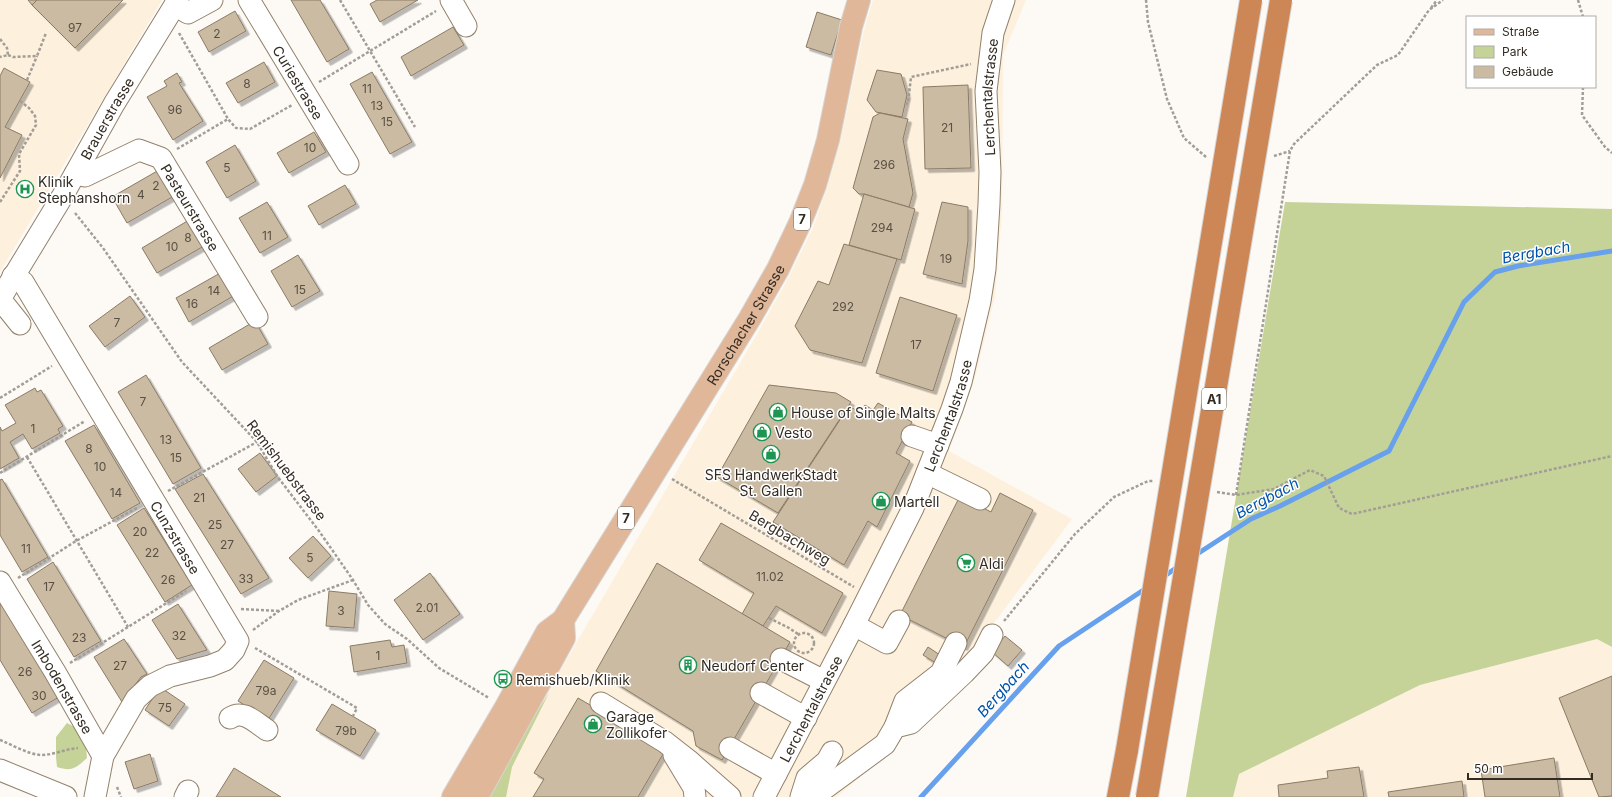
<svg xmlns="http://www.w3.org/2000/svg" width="1612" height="797" viewBox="0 0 1612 797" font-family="Inter,sans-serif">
	<defs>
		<filter id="shadow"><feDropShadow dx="3.5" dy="3.5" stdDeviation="0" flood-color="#0004"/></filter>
	</defs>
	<rect width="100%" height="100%" fill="#fdfaf5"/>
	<!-- built -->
	<g fill="#fdf0dd">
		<polygon points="0,0 162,0 0,272"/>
		<polygon points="873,0 1026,0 1003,55 1002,213 995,296 975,378 949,451 1072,519 970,655 895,747 837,797 486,797 753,341 785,284 812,230 827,188 840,142 864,30"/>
		<polygon points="1597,639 1612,647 1612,797 1233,797 1239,774 1420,685"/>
	</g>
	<!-- green -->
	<g fill="#c5d399">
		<polygon points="1285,202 1612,209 1612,647 1597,639 1420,685 1239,774 1233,797 1186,797"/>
		<polygon points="549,693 512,767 506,797 483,797 489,785"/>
		<path d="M67,723l15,8 4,16 1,11c-11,10 -15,14 -30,9l-1,-10v-20z"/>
	</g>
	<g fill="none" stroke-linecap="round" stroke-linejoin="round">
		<!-- stream -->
		<g stroke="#67a0ec" stroke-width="5">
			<polyline points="1194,556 1251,519 1280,506 1389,451 1464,302 1495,272 1518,266 1612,251"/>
			<polyline points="1163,577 1179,566"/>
			<polyline points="921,797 1059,646 1148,587"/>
		</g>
	</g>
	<!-- building -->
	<g fill="#cbbba3" stroke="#8a7b65" filter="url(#shadow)">
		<polygon points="28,0 37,0 32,5"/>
		<polygon points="37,0 123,0 75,48 32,5"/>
		<polygon points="291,0 320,0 349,49 327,62"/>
		<polygon points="377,0 418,0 380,22 370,4"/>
		<polygon points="235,11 246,31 209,52 198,32"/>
		<polygon points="817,12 842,20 831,55 806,47"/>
		<polygon points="453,27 464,45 411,76 401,57"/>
		<polygon points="264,62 275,82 238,103 226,83"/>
		<polygon points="4,68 30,82 5,127 22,135 0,178 0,76"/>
		<polygon points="877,70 901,74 907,95 902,117 876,112 867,100"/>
		<polygon points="372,72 412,142 390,154 350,84"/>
		<polygon points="177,73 182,82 179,83 203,121 173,140 147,97 167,86 164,81"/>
		<polygon points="968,85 971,168 925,169 923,87"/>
		<polygon points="880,113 908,119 903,139 913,193 909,207 864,194 859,194 853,188 873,117"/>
		<polygon points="314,132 326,152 289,173 277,153"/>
		<polygon points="235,145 256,181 227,198 206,162"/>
		<polygon points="159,170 174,196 127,223 112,197"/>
		<polygon points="345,185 356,204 319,225 308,206"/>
		<polygon points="864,194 915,209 901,260 849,245"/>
		<polygon points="267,202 288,237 260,253 239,218"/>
		<polygon points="942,202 968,207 968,241 962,284 923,274"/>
		<polygon points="189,220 204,246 157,273 142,248"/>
		<polygon points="844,244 897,259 862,363 810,350 795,326 818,281 829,285"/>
		<polygon points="298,255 320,291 292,307 271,271"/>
		<polygon points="222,272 235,295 189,322 176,298"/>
		<polygon points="130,296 145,317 105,347 89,326"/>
		<polygon points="900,297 957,315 933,391 876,373"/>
		<polygon points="255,321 268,344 222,370 209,348"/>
		<polygon points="146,375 201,468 173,484 118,392"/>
		<polygon points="769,385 836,393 851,402 778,513 717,477"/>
		<polygon points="35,388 37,392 41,390 63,426 58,429 60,433 32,449 23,434 10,442 19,458 0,469 0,427 2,431 16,423 5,405"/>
		<polygon points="878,403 912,422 896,453 910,461 877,527 868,521 844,565 773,522 849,406 861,413 865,405 873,410"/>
		<polygon points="94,425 140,503 112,519 65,441"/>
		<polygon points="260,453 277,476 256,492 238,469"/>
		<polygon points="203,474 269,578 241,594 175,489"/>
		<polygon points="2,479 48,557 22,572 0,535 0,480"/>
		<polygon points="1000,493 1033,510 964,647 900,615 960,496 991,512"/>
		<polygon points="144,508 192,585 165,602 117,525"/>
		<polygon points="721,523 843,593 822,633 776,606 763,626 742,614 754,593 699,560"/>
		<polygon points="313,536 331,556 308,578 289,558"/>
		<polygon points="53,562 101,641 74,657 27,579"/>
		<polygon points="657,563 790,642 722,760 696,746 693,731 596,671"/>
		<polygon points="430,573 460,614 423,640 394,600"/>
		<polygon points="329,591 357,594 354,628 326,626"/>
		<polygon points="0,601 59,697 32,713 0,660"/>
		<polygon points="178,604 207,650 177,659 152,620"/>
		<polygon points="1005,636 1022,650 1008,666 992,652"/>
		<polygon points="124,639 147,674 141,677 122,702 94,657"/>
		<polygon points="390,640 392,647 404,645 407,663 354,672 350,646"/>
		<polygon points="928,647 943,657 939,665 923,655"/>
		<polygon points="264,660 294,678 268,720 238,701"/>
		<polygon points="1612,676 1612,796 1599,797 1559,698"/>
		<polygon points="160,687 185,704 169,726 145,710"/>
		<polygon points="578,698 666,749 638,797 533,797 544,779 534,773"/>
		<polygon points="332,704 376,730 360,756 316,730"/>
		<polygon points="150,754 158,781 134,789 125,762"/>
		<polygon points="1554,758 1560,797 1485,797 1481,770"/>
		<polygon points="1359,767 1364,797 1279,797 1278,785 1328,778 1327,771"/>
		<polygon points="234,768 281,797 216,797"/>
		<polygon points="1462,781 1464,797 1389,797 1388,792"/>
	</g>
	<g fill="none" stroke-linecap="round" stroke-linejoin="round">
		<defs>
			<g id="minor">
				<path id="s1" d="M249,0l99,164"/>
				<polyline points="451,0 466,26"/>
				<polyline points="175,5 188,13 212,0"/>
				<path id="s2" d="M75,174l10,2 54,-26 22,8 96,159"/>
				<path id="s3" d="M13,276l10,6 215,359 -4,9 -9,10 -15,6 -40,10 -20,10 -14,13 -33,57 -8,41"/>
				<path id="s4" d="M0,299l62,-102 52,-93 64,-104"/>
				<polyline points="0,299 20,324"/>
				<polyline points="912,436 938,445"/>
				<polyline points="927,473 980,499"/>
				<path id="s5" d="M0,582l55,90 48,84"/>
				<polyline points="854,625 887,643 899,621"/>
				<polyline points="781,659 824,681"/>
				<polyline points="761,693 806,718"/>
				<polyline points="601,703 665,742 688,760 730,797"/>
				<path d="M230,718c13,-9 25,4 37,12"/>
				<polyline points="895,727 905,701 941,673 956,643"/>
				<polyline points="730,748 776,774"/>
				<polyline points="674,755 694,788 695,797"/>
				<polyline points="0,770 66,797"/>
				<polyline points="185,797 188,791"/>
				<path id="s6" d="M764,797l90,-172 59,-117 39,-99 9,-27 19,-81 5,-32 4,-65 1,-32 -4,-81 7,-58 11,-33"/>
				<polyline points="801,797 807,778 827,761 832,752"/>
				<polyline points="813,797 885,744 895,727 911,723 964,673 983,653 992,635"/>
			</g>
			<g id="major">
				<path id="s7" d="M453,797l53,-90 41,-75 16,-12 187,-302 28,-49 22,-46 15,-38 13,-45 23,-113 8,-27"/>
				<polyline points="477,797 564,638 563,620"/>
			</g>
			<polyline id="highway" points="1118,797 1127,750"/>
		</defs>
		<!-- minor casing -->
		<use href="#minor" stroke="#92826c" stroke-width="23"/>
		<!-- major casing -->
		<use href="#major" stroke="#d6d5d3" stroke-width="24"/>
		<!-- highway casing -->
		<use href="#highway" stroke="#d6d5d3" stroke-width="24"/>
		<!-- path -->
		<g stroke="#a29d96" stroke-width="2.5" stroke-dasharray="3 2" stroke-linecap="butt">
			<polyline points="340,0 415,127"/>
			<polyline points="1146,0 1148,22 1167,99 1184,138 1206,157"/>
			<polyline points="1578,0 1583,17"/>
			<polyline points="1431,8 1437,0"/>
			<polyline points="179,33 228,119"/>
			<polyline points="0,39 7,48 8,55 0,57"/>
			<polyline points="8,55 13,57 37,56 46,33"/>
			<polyline points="27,80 37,56"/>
			<polyline points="319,82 436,11"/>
			<polyline points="1583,87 1582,115 1605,147 1612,153"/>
			<polyline points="905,104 908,103 911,77 971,64"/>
			<polyline points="177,149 228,119 236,128 250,129 292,105"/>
			<polyline points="1274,156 1290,151"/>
			<polyline points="0,202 20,171 19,154 36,125 35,116 29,108 20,101"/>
			<polyline points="75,213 103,248 182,362 257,442 277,476 319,531 353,580 368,605 385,624 407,639 439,668 489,698"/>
			<polyline points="0,398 52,366"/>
			<polyline points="27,457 128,627"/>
			<polyline points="0,473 85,421"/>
			<polyline points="672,479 854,587"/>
			<polyline points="168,491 257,442"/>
			<polyline points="1217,492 1236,495 1274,489 1310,470 1324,476 1339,508 1352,514 1612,456"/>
			<polyline points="1236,495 1290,151 1294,144 1377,65 1398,55 1429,10 1443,0"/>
			<polyline points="18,578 76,541 137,508"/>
			<polyline points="241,609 279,611"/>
			<polyline points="769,618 789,628 798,634"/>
			<polyline points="1004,621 1075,534 1114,497 1148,481 1153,481"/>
			<polyline points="253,630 279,611 298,600 353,580"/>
			<circle cx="804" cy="643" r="10"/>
			<polyline points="255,648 357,708 353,716"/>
			<polyline points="70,663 186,591"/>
			<path d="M0,740c13,5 27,14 41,15 13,0 24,-6 37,-7"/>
			<polyline points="117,787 121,797"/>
		</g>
		<!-- minor -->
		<use href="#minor" stroke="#fff" stroke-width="21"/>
		<!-- major -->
		<use href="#major" stroke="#e1b79a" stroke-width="22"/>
		<!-- highway -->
		<use href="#highway" stroke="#cd8757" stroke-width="22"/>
		<defs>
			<g id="highway-bridge">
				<polyline points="1127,750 1251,0"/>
				<polyline points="1147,797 1281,0"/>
			</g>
		</defs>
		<!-- highway-bridge casing -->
		<use href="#highway-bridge" stroke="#d6d5d3" stroke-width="24" stroke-linecap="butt"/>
		<!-- highway-bridge -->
		<use href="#highway-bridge" stroke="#cd8757" stroke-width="22"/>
	</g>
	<!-- icons -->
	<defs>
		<symbol id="hospital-ring" viewBox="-11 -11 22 22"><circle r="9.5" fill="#fff" stroke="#1e9550" stroke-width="1.5"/><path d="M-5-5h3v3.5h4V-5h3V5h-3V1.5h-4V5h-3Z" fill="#1e9550"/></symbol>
		<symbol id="shop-ring" viewBox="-11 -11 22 22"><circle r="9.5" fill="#fff" stroke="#1e9550" stroke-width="1.5"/><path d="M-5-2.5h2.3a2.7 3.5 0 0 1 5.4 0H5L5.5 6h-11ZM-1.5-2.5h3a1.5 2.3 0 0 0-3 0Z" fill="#1e9550"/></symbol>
		<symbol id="supermarket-ring" viewBox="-11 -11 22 22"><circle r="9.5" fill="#fff" stroke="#1e9550" stroke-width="1.5"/><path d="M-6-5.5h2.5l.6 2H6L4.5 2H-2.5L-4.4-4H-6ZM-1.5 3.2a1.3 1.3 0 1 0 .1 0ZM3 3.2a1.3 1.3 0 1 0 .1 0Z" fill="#1e9550"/></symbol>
		<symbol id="building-ring" viewBox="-11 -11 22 22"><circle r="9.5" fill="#fff" stroke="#1e9550" stroke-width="1.5"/><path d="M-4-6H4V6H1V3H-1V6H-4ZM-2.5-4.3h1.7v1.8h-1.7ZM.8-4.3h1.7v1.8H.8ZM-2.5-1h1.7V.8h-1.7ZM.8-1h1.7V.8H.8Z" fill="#1e9550"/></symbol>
		<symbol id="bus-ring" viewBox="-11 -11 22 22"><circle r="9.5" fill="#fff" stroke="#1e9550" stroke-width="1.5"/><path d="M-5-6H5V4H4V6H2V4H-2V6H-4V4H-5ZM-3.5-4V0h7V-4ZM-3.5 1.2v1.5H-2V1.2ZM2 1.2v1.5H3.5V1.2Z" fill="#1e9550"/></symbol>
	</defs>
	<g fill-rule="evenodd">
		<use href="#hospital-ring" x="15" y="179" width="20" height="20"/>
		<use href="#shop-ring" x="768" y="402" width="20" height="20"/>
		<use href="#shop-ring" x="752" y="422" width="20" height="20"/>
		<use href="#shop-ring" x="761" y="444" width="20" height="20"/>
		<use href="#shop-ring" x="871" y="491" width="20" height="20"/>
		<use href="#supermarket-ring" x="956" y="553" width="20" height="20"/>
		<use href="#building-ring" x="678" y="655" width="20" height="20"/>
		<use href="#bus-ring" x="493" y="669" width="20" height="20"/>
		<use href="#shop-ring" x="583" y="714" width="20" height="20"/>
	</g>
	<g text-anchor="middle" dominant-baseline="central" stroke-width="3" stroke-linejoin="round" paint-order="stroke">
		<!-- number labels -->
		<g font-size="12" fill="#595043">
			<text x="75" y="27">97</text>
			<text x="217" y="33">2</text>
			<text x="247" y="83">8</text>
			<text x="367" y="88">11</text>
			<text x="377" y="105">13</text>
			<text x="175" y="109">96</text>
			<text x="387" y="121">15</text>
			<text x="947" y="127">21</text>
			<text x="310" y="147">10</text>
			<text x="884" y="164">296</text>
			<text x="227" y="167">5</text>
			<text x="156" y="185">2</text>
			<text x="141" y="194">4</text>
			<text x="882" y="227">294</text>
			<text x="267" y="235">11</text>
			<text x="188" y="237">8</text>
			<text x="172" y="246">10</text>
			<text x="946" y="258">19</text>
			<text x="300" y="289">15</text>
			<text x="214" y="290">14</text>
			<text x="192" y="303">16</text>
			<text x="843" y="306">292</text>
			<text x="117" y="322">7</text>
			<text x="916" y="344">17</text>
			<text x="143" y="401">7</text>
			<text x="33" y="428">1</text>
			<text x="166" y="439">13</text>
			<text x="89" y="448">8</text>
			<text x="176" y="457">15</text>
			<text x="100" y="466">10</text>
			<text x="116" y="492">14</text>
			<text x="199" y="497">21</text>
			<text x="215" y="524">25</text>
			<text x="140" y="531">20</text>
			<text x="227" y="544">27</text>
			<text x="26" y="548">11</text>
			<text x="152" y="552">22</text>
			<text x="310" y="557">5</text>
			<text x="770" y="576">11.02</text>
			<text x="246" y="578">33</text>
			<text x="168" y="579">26</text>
			<text x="49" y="586">17</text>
			<text x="427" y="607">2.01</text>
			<text x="341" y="610">3</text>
			<text x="179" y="635">32</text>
			<text x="79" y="637">23</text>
			<text x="378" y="655">1</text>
			<text x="120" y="665">27</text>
			<text x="25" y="671">26</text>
			<text x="266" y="690">79a</text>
			<text x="39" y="695">30</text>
			<text x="165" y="707">75</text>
			<text x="346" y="730">79b</text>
		</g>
		<!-- shield labels -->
		<g fill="#fff" stroke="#706b65" stroke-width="1">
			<rect x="794" y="208" width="16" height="22" rx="3"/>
			<rect x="1202" y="388" width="24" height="22" rx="3"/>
			<rect x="618" y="507" width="16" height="22" rx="3"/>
		</g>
		<g font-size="13" font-weight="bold" fill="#332c23">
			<text x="802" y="219">7</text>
			<text x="1214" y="399">A1</text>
			<text x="626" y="518">7</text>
		</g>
		<!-- street labels -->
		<g font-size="14" fill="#332c23" stroke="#fff">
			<text stroke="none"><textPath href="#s1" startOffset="96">Curiestrasse</textPath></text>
			<text stroke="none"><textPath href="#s6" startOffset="748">Lerchentalstrasse</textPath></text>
			<text stroke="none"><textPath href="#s4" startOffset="210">Brauerstrasse</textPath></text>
			<text stroke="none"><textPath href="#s2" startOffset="151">Pasteurstrasse</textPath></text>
			<text stroke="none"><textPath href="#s7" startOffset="557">Rorschacher Strasse</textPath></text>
			<text stroke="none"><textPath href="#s6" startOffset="424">Lerchentalstrasse</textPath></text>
			<text transform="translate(287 470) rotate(53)">Remishuebstrasse</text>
			<text stroke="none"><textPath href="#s3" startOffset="309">Cunzstrasse</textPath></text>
			<text transform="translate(790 537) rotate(31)">Bergbachweg</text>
			<text stroke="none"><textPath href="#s5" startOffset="122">Imbodenstrasse</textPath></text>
			<text stroke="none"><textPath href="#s6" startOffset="100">Lerchentalstrasse</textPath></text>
		</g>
		<!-- poi labels -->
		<g font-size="14" fill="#332c23" stroke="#fff" text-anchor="start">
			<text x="38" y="181">Klinik<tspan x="38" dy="16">Stephanshorn</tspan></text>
			<text x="791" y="412">House of Single Malts</text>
			<text x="775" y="432">Vesto</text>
			<text x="771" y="474" text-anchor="middle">SFS HandwerkStadt<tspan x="771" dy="16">St. Gallen</tspan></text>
			<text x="894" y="501">Martell</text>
			<text x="979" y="563">Aldi</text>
			<text x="701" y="665">Neudorf Center</text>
			<text x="516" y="679">Remishueb/Klinik</text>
			<text x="606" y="716">Garage<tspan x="606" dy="16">Zollikofer</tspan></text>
		</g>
		<!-- water labels -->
		<g font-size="15" font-style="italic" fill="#0053ac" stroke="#fff">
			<text transform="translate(1536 252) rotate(-10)">Bergbach</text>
			<text transform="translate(1267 498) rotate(-28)">Bergbach</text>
			<text transform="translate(1003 689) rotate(-48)">Bergbach</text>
		</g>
	</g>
	<!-- legend -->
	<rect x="1466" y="16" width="130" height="72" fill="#ffffff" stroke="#adaba7"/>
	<rect x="1474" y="29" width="20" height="6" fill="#e1b79a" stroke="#adaba7"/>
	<text x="1502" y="36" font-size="12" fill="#332c23">Straße</text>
	<rect x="1474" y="46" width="20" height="12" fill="#c5d399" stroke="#adaba7"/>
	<text x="1502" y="56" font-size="12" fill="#332c23">Park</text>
	<rect x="1474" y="66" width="20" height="12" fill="#cbbba3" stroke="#adaba7"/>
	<text x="1502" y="76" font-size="12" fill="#332c23">Gebäude</text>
	<!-- scale -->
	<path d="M1468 773v6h124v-6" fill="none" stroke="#332c23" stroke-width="2"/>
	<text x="1474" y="773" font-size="12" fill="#332c23" stroke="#ffffff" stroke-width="3" paint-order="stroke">50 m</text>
</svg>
